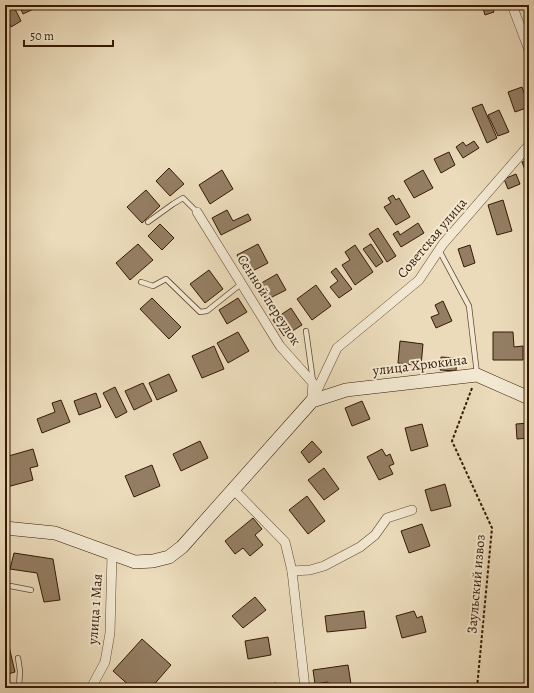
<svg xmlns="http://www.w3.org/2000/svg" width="534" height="693" viewBox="0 0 534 693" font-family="Alegreya,serif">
	<rect width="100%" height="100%" fill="#ebdbba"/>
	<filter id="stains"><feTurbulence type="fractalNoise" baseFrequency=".005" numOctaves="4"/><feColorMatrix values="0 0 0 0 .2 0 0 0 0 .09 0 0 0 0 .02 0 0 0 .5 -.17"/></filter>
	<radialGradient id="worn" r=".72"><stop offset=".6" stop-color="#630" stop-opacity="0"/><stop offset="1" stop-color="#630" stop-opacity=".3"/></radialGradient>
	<!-- building -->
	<g fill="#947e63" stroke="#361a04">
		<polygon points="8,5 13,5 21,21 11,27 5,14 5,6"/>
		<polygon points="19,5 42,5 23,14"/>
		<polygon points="482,5 492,5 494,12 485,15"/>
		<polygon points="522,87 529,107 515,112 508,92"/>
		<polygon points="482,104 497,138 487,143 472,108"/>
		<polygon points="499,110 509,132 498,136 488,115"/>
		<polygon points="474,141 479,148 463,158 456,147 463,142 466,146"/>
		<polygon points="449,152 455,165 441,173 434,159"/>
		<polygon points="529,159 529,174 527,175 522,162"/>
		<polygon points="169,168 184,184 170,196 156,181"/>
		<polygon points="222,170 233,189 210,204 199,185"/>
		<polygon points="423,170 433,188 414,198 404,181"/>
		<polygon points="516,174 520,184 508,189 504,179"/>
		<polygon points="146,190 160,206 142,223 127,207"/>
		<polygon points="393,195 396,200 399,198 410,217 396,225 384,207 391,203 388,198"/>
		<polygon points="503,200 512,231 497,235 488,205"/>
		<polygon points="227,210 233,221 248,214 251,220 221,235 212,218"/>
		<polygon points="418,223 424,233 401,247 393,234 398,231 400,235"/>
		<polygon points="160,224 174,238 162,250 148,236"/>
		<polygon points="378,228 396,256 387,262 369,234"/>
		<polygon points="138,244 153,260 130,280 116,263"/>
		<polygon points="258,244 268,263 247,274 237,255"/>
		<polygon points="371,244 383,262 376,267 363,249"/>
		<polygon points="355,245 373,272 355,285 342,265 350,260 345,252"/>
		<polygon points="470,245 475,263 464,267 458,249"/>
		<polygon points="336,268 352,289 339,298 330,287 338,281 331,272"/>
		<polygon points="209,270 223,289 205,303 190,284"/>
		<polygon points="277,274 286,290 266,300 258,285"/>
		<polygon points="316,285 331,306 312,320 297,299"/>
		<polygon points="152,298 181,327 169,339 140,309"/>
		<polygon points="238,298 247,312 227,324 219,310"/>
		<polygon points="443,301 452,321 436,328 431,317 439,314 435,305"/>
		<polygon points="291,308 302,325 284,336 273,320"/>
		<polygon points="238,332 249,351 228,363 217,343"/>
		<polygon points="493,332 513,332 514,347 523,346 523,360 493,360"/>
		<polygon points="400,341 423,344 421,366 398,363"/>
		<polygon points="214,346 224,369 202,378 192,356"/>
		<polygon points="441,357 457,358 456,371 440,370"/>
		<polygon points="169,374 177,391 157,400 149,383"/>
		<polygon points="143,383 152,401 134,410 125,391"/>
		<polygon points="115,387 127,412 116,418 103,393"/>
		<polygon points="96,393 101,407 79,415 74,401"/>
		<polygon points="61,400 70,422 42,433 37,419 55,412 52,403"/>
		<polygon points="362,401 370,419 352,426 345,408"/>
		<polygon points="529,423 529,438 517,439 516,424"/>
		<polygon points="422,424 428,446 411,451 405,428"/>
		<polygon points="200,441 208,458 181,471 173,454"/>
		<polygon points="312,441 322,452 309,463 301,452"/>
		<polygon points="33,449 38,466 30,468 33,480 7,487 5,481 5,457"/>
		<polygon points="382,449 386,456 390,454 394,464 389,466 393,474 379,480 367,457"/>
		<polygon points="152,465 160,486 134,497 125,476"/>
		<polygon points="324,468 339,489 324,500 308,480"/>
		<polygon points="445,484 451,506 431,511 425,490"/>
		<polygon points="307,496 325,521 308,534 289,510"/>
		<polygon points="253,518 262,529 255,535 263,545 250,556 243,548 235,554 225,541"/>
		<polygon points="422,524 430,546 409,553 401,531"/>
		<polygon points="14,553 53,559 60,600 44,602 37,573 10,569"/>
		<polygon points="255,597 266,610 243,628 232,616"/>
		<polygon points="364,611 366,628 327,632 325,616"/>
		<polygon points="414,611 417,618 422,616 426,632 402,638 396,616"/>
		<polygon points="268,637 271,655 248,659 245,641"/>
		<polygon points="142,639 171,665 151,688 132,688 113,671"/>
		<polygon points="5,642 8,642 15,672 8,674 8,679 5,684"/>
		<polygon points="348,665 351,684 328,687 328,682 315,684 313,670"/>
		<polygon points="276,683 277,688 257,688 257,687"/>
	</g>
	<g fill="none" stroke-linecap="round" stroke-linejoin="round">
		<defs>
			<g id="lane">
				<polyline points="148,222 173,204 183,198 197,212"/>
				<polyline points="439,250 469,306 477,374"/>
				<polyline points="141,282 153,286 166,279 200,312 207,311 241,284"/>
				<polyline points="306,331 313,381"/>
				<polyline points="5,585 31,590"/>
				<polyline points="18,688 19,687 20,671 18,658"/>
			</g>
			<g id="street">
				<polyline points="512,5 529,50"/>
				<polyline points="197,212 280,346 313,383 312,396"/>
				<polyline points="312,401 337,348 419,280 443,244 529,145"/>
				<polyline points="234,490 285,542 292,571 305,688"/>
				<polyline points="292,571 310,570 324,566 360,547 375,535 387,518 412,510"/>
				<polyline points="91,688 105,662 110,633 112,553"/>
			</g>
			<polyline id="secondary" points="5,528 55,533 135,562 153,561 169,557 182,547 312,401 346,390 477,375 529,398"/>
		</defs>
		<!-- lane casing -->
		<use href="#lane" stroke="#634a32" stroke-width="6"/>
		<!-- street casing -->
		<use href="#street" stroke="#634a32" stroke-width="10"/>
		<!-- secondary casing -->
		<use href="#secondary" stroke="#361a04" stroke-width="14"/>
		<!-- path -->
		<polyline stroke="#361a04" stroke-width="2" stroke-dasharray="3 2" stroke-linecap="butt" points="472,388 452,441 492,528 477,688"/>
		<!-- lane -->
		<use href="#lane" stroke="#f2e8d2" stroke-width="4.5"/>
		<!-- street -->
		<use href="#street" stroke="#f2e8d2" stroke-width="9"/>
		<!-- secondary -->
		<use href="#secondary" stroke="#f2e8d2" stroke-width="13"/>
	</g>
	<g text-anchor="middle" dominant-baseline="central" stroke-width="4" stroke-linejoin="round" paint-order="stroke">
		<!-- street labels -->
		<g font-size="14" fill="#361a04" stroke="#f2e8d2">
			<text transform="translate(432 238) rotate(-50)">Советская улица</text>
			<text transform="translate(269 300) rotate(57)">Сенной переулок</text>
			<text transform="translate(420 365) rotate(-7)">улица Хрюкина</text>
			<text transform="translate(476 584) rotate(-85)">Заульский извоз</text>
			<text transform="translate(95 609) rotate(-86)">улица 1 Мая</text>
		</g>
	</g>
	<!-- margin -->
	<rect width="534" height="693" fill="none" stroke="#ebdbba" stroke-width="20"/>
	<rect x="6" y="6" width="522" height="681" fill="none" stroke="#361a04" stroke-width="2"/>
	<rect x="10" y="10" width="514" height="673" fill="none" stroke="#361a04"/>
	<!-- scale -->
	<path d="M24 40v6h89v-6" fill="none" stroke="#361a04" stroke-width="2"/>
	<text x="30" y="40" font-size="12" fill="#361a04" stroke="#f2e8d2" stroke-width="3" paint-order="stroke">50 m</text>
	<rect width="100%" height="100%" filter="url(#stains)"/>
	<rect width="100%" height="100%" fill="url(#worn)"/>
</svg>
